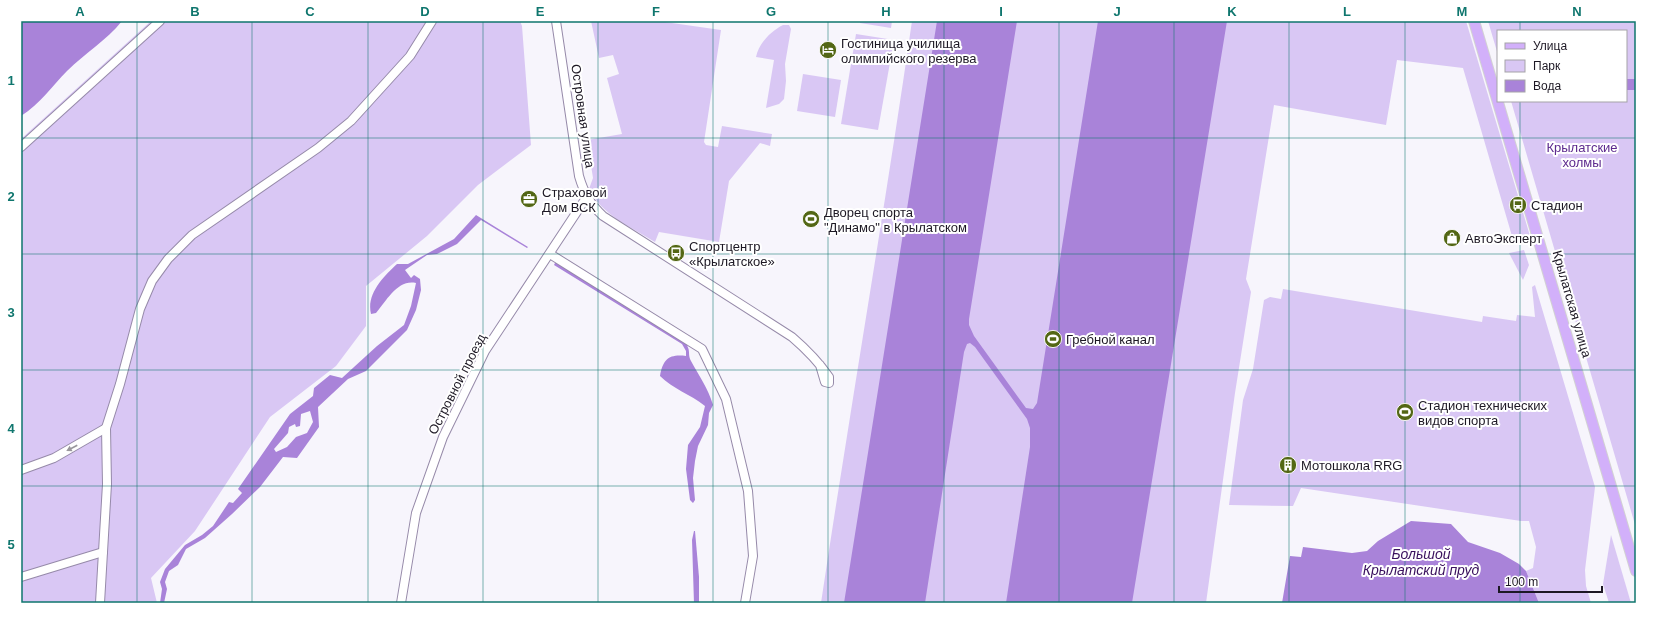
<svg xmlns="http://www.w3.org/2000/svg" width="1657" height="624" font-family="Helvetica,sans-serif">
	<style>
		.green { fill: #d9c7f4 }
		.water { fill: #a983d9; fill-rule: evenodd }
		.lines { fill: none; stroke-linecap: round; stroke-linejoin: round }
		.minor-casing { stroke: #968aa9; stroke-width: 10 }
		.major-casing { stroke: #d2d1d3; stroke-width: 12 }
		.minor { stroke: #fff; stroke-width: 8 }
		.major { stroke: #d2b0fa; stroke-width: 10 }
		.oneway { fill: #99979c }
		.grid { fill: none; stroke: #0f766e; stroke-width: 1; stroke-opacity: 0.55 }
		.labels { text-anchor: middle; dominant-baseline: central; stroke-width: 4; stroke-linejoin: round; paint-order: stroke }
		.poi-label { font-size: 13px; fill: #1d1824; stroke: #fff; text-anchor: start }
		.street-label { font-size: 13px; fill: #1d1824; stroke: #fff }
		.park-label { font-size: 13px; fill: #5d2a8e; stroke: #fff }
		.water-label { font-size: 14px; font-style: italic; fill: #39105d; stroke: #fff }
		.neatline { fill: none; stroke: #0f766e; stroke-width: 1.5 }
		.grid-label { font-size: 13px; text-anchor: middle; font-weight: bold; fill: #0f766e }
	</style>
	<rect width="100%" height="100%" fill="#f7f5fc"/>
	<g class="green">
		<polygon points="151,21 520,21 522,26 531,145 478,185 427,236 366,286 366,326 336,366 270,417 195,531 151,578 157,603 21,603 21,139"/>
		<path d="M 591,21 L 658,21 L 721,30 L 704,142 L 706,145 L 718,147 L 722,126 L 772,134 L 770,146 L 760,143 L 729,181 L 719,242 L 659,232 L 655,242 C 631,227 602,215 589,189 L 593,178 L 587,140 L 622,134 L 607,78 L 619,74 L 613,55 L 599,58 Z"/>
		<polygon points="860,21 892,21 891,28 860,23"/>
		<path d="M 912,21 L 1466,21 L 1530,236 L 1529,239 L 1514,243 L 1463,68 L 1397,60 L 1386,125 L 1274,105 L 1246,279 L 1251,292 L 1235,393 L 1206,603 L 821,603 C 850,409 884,215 912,21 Z"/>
		<polygon points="1488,21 1636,21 1636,528 1511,101 1626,101 1626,31 1498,31 1498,55"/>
		<path d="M 783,25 L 789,25 L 791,29 L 785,64 L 786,81 L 784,99 L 779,104 L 766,108 L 774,60 L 756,57 C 759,43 771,31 783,25 Z"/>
		<polygon points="856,34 894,40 878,130 841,124"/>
		<polygon points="803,74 841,80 835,117 797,111"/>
		<polygon points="1524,250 1529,265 1523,280 1509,253"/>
		<polygon points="1535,285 1595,487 1585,570 1586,586 1591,603 1539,603 1526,571 1533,568 1536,547 1529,521 1521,521 1301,488 1293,506 1229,505 1243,400 1253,369 1264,300 1270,297 1281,299 1283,289 1482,322 1483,316 1516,321 1517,315 1535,317 1532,287"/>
		<polygon points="1611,535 1631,603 1609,603 1603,584"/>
	</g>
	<g class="water">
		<path d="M 21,21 L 122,21 C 106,41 85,53 67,71 C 52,86 40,104 21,116 Z"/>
		<polygon points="937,21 1017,21 969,319 969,325 974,336 1026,408 1033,409 1037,403 1098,21 1227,21 1132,603 1006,603 1030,447 1030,428 1027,419 975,347 970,343 967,344 964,352 925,603 844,603"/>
		<rect x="1626" y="79" width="10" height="11"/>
		<path d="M 476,215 L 528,247 L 527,248 L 481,220 L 457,244 L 437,254 L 427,255 L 405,270 L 411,278 L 414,275 L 420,279 L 421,290 L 416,310 L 407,330 L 366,371 L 348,379 L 318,407 L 319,427 L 297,458 L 283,457 L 260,487 L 232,514 L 205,538 L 186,549 L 178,565 L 169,571 L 165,582 L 167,589 L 164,603 L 160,603 L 162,589 L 160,582 L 165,569 L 185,545 L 202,535 L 213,526 L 229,502 L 233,503 L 242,493 L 238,489 L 290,414 L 313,396 L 314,388 L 330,375 L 342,378 L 377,346 L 404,325 L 411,306 L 416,283 C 398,279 387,300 376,313 L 371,314 C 366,294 384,276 397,264 L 408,264 L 454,239 ZM 310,411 L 313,422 L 307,433 L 296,437 L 287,447 L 276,452 L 274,449 L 288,433 L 289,427 L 295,424 L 296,427 L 300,426 L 301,414 Z"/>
		<path d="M 556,261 L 684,341 C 692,351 687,353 691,361 C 699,376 708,388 713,405 L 709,413 L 708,425 L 698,446 L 695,461 L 693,478 L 695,500 L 693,503 L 690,500 L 686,469 L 688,445 L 700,427 L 705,406 C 690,394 673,389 660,376 C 663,359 669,354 686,356 L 686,351 L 682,344 L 554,265 Z"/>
		<polygon points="1411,521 1451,524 1468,542 1500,553 1519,564 1526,571 1539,603 1282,603 1290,556 1301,557 1303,547 1352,553 1367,551 1378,541"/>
		<polygon points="695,531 699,577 699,603 694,603 692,540 694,531"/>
	</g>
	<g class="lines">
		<defs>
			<g id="minor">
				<path d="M 556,21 L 579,176 C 584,193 590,204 603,216 L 792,337 C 806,349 818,361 829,377 L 829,383 L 825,382 L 820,365"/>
				<polyline points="21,147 160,21"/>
				<polyline points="550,254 702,349 726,399 748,491 753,556 745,603"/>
				<polyline points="21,470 54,458 106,428"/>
				<polyline points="21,577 103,552"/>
				<polyline points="100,603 107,484 106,428 120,384 140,309 152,281 168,259 192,235 318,148 351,121 410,56 432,21"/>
				<polyline points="401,603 416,513 443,437 485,351 586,198"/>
			</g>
			<polyline id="major" points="1474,21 1636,571"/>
		</defs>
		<use href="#minor" class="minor-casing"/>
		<use href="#major" class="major-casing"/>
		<use href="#minor" class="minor"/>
		<use href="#major" class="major"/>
	</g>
	<defs><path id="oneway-solid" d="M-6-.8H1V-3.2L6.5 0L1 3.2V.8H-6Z"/></defs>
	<use class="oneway" href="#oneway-solid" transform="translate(72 448) rotate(152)"/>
	<path class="grid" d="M 137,21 L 137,603M 252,21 L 252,603M 368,21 L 368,603M 483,21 L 483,603M 598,21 L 598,603M 713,21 L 713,603M 828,21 L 828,603M 944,21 L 944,603M 1059,21 L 1059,603M 1174,21 L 1174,603M 1289,21 L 1289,603M 1405,21 L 1405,603M 1520,21 L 1520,31M 1520,101 L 1520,603M 21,138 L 1636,138M 21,254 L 1636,254M 21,370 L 1636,370M 21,486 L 1636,486"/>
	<defs>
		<symbol id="hotel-disc" viewBox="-11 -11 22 22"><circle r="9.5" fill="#536715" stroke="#fff"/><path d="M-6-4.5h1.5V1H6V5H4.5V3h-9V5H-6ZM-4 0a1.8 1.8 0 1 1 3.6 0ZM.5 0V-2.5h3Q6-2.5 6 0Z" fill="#fff"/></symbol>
		<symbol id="office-disc" viewBox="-11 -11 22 22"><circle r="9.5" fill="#536715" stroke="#fff"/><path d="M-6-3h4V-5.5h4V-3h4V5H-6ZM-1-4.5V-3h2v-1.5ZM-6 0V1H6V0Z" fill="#fff"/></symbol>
		<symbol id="bus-disc" viewBox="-11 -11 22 22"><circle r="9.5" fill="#536715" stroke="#fff"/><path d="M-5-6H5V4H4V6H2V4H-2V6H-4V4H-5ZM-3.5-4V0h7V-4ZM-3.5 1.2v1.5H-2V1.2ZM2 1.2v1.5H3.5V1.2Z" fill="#fff"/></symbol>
		<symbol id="stadium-disc" viewBox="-11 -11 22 22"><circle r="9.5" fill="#536715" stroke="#fff"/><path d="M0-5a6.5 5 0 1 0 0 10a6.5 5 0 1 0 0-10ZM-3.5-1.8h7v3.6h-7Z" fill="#fff"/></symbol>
		<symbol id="shop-disc" viewBox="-11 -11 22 22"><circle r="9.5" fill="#536715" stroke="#fff"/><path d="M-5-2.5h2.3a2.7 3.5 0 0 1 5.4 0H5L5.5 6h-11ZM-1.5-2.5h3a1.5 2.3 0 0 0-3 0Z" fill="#fff"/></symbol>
		<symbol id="building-disc" viewBox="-11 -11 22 22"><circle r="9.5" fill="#536715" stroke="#fff"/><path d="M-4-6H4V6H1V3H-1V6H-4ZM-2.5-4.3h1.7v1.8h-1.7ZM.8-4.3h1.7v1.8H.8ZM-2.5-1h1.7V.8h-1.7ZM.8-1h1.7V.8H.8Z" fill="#fff"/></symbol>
	</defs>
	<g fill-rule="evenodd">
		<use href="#hotel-disc" x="818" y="40" width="20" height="20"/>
		<use href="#office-disc" x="519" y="189" width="20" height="20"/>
		<use href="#bus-disc" x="1508" y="195" width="20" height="20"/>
		<use href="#stadium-disc" x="801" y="209" width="20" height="20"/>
		<use href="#shop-disc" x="1442" y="228" width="20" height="20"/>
		<use href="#bus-disc" x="666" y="243" width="20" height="20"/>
		<use href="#stadium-disc" x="1043" y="329" width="20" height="20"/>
		<use href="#stadium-disc" x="1395" y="402" width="20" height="20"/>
		<use href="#building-disc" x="1278" y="455" width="20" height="20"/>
	</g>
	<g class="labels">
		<g class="poi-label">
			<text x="841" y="43">Гостиница училища<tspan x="841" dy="15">олимпийского резерва</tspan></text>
			<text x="542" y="192">Страховой<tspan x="542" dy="15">Дом ВСК</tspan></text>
			<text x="1531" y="205">Стадион</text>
			<text x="824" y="212">Дворец спорта<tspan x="824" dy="15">"Динамо" в Крылатском</tspan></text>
			<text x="1465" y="238">АвтоЭксперт</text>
			<text x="689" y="246">Спортцентр<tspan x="689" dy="15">«Крылатское»</tspan></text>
			<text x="1066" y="339">Гребной канал</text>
			<text x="1418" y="405">Стадион технических<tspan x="1418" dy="15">видов спорта</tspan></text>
			<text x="1301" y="465">Мотошкола RRG</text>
		</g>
		<g class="street-label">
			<text transform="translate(583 116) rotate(82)">Островная улица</text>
			<text transform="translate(1572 304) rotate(74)">Крылатская улица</text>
			<text transform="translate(457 384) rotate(-63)">Островной проезд</text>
		</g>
		<g class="park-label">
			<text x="1582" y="147">Крылатские<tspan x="1582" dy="15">холмы</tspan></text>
		</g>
		<g class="water-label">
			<text x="1421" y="554">Большой<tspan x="1421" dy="16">Крылатский пруд</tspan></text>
		</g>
	</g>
	<rect width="1657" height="624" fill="none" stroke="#ffffff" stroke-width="44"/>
	<rect x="1497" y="30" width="130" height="72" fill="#ffffff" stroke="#a5a3a7"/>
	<rect x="1505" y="43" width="20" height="6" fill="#d2b0fa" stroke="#a5a3a7"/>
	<text x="1533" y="50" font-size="12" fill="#1d1824">Улица</text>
	<rect x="1505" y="60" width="20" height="12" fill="#d9c7f4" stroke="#a5a3a7"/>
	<text x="1533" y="70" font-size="12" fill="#1d1824">Парк</text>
	<rect x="1505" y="80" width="20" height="12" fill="#a983d9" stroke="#a5a3a7"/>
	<text x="1533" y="90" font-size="12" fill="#1d1824">Вода</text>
	<path d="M1499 586v6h103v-6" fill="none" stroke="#1d1824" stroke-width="2"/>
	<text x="1505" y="586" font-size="12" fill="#1d1824" stroke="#ffffff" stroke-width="3" paint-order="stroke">100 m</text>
	<rect x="22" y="22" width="1613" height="580" class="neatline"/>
	<g class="grid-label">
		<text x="80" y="16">A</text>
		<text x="195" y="16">B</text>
		<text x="310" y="16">C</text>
		<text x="425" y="16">D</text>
		<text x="540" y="16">E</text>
		<text x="656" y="16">F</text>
		<text x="771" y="16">G</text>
		<text x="886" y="16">H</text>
		<text x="1001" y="16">I</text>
		<text x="1117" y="16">J</text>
		<text x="1232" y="16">K</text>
		<text x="1347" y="16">L</text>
		<text x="1462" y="16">M</text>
		<text x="1577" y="16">N</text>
		<text x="11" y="85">1</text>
		<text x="11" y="201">2</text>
		<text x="11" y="317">3</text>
		<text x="11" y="433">4</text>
		<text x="11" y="549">5</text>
	</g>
</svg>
